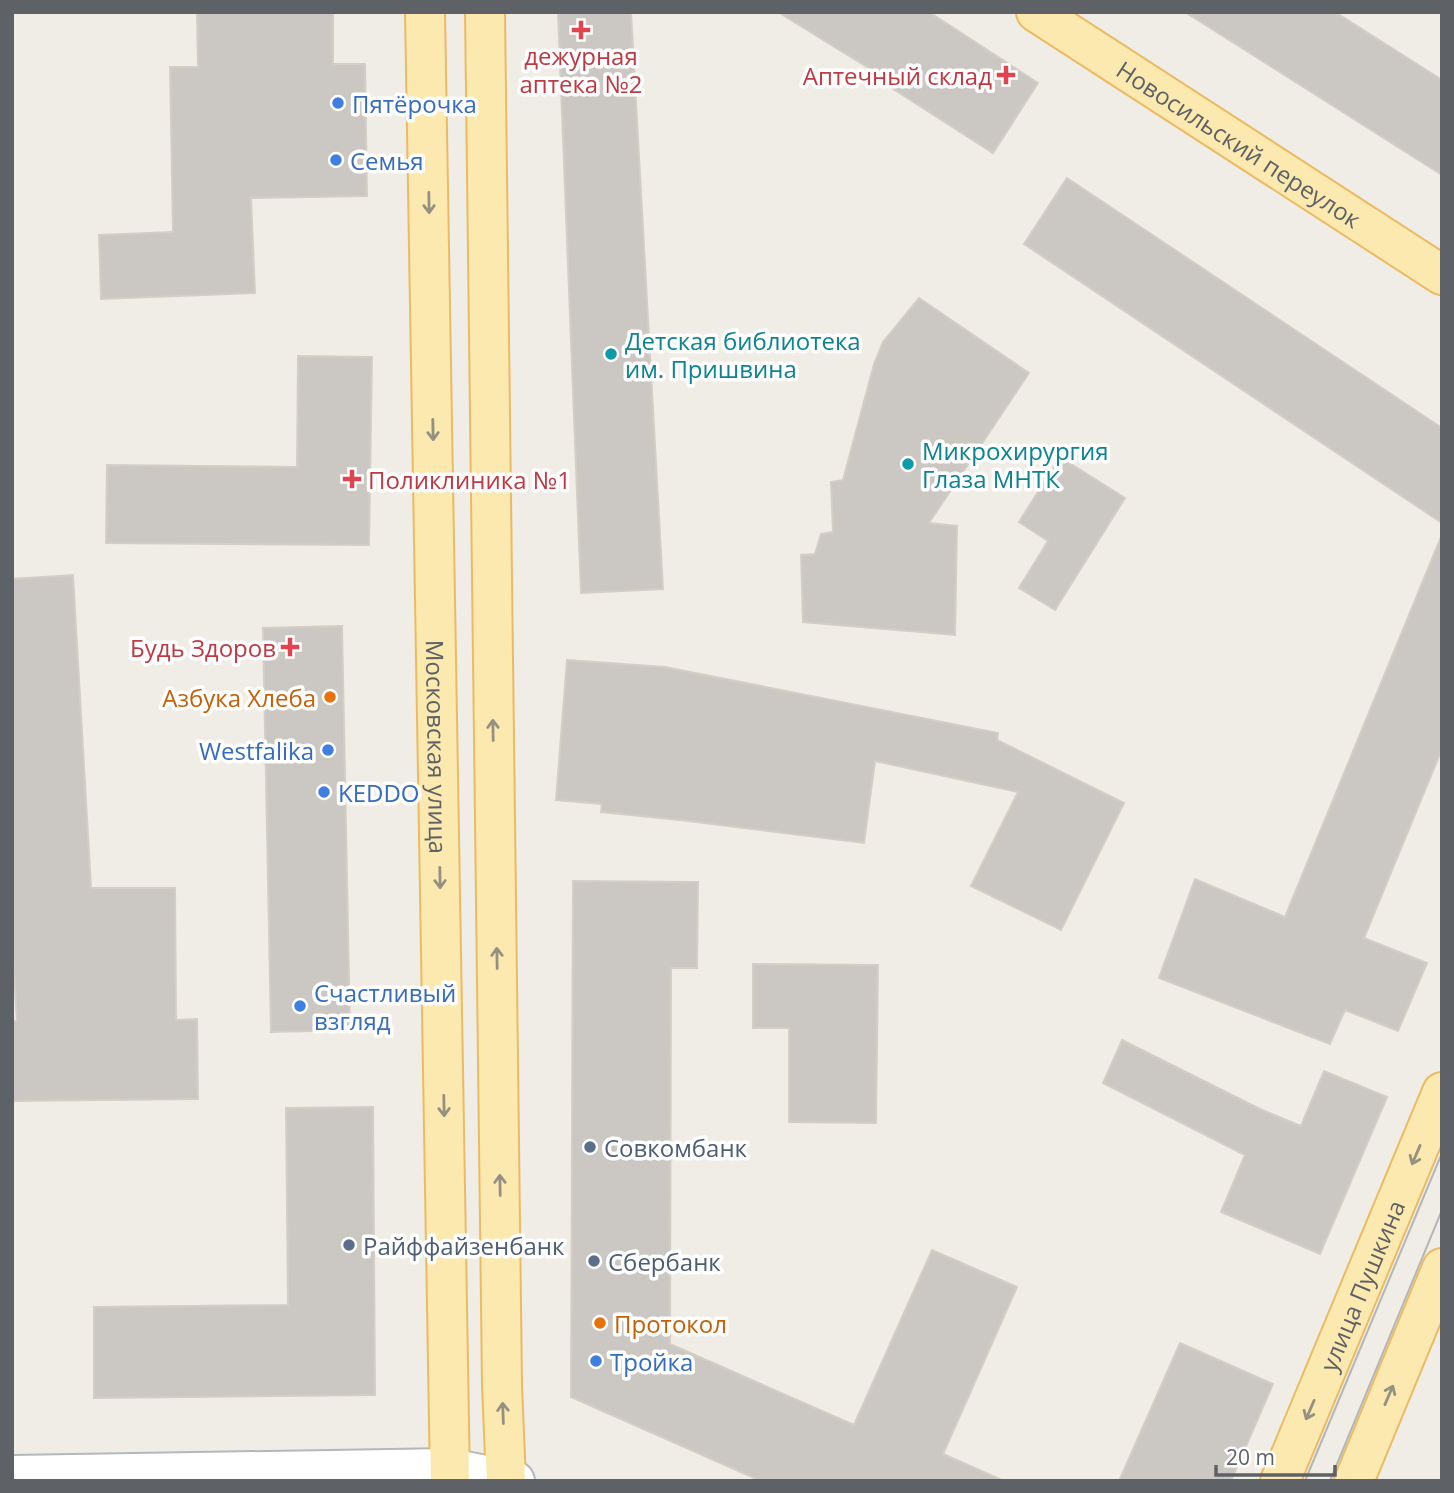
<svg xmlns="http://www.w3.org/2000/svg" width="1454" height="1493" font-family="'Open Sans',sans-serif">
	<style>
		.building { fill: #cbc8c4; stroke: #d4cec5; stroke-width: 2 }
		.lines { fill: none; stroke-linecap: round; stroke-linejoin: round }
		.minor-casing { stroke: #b4b7bb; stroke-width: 42 }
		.major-casing { stroke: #ebbb64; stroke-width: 42 }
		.minor { stroke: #fff; stroke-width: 38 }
		.major { stroke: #fbe9b0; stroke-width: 38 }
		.tram { stroke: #b5b6b6; stroke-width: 2 }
		.oneway { stroke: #959180 }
		.health-dot { fill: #e0444e; stroke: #fff; stroke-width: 2.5 }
		.shop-dot { fill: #3f7fe0; stroke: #fff; stroke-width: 2.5 }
		.culture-dot { fill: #0f9aa8; stroke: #fff; stroke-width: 2.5 }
		.food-dot { fill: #e8710a; stroke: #fff; stroke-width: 2.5 }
		.service-dot { fill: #5c6f8a; stroke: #fff; stroke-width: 2.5 }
		.labels { text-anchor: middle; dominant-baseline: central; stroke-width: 7; stroke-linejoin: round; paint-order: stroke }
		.health-label { font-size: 24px; fill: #be3a42; stroke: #fff; text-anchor: end }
		.shop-label { font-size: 24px; fill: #366cbe; stroke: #fff; text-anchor: start }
		.street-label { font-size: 24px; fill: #5e6266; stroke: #fff }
		.culture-label { font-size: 24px; fill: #0d838f; stroke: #fff; text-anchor: start }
		.food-label { font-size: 24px; fill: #c56008; stroke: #fff; text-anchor: end }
		.service-label { font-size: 24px; fill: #4e5e75; stroke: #fff; text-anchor: start }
	</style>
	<rect width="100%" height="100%" fill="#f0ede7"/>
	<g class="building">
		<polygon points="197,12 333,12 333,64 365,64 367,196 251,198 255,293 101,299 99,235 173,232 170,67 198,67"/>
		<polygon points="558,12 631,12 663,589 581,593"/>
		<polygon points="778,12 929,12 1038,83 993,153 873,76 875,72"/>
		<polygon points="1185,12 1335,12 1442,80 1442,175"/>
		<polygon points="1067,178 1442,428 1442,523 1024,244"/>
		<polygon points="919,298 1029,373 929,523 957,526 955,635 803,622 801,555 815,554 821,534 833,532 831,482 843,480 874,364 883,342"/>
		<polygon points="298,356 372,357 369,545 106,543 107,465 297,467"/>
		<polygon points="1060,457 1125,498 1055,610 1019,588 1048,541 1019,522"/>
		<polygon points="1441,537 1442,749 1364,938 1427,963 1398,1031 1345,1010 1330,1044 1159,978 1195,879 1285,917"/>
		<polygon points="73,575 91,888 175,888 176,1020 197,1019 198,1099 12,1101 12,1021 17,1021 12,939 12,579"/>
		<polygon points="342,626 350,1030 271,1032 263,628"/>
		<polygon points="567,660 665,667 998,733 997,740 1124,803 1061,930 971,886 1018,792 875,761 864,843 680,820 601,812 602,804 556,800"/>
		<polygon points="573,881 698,882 697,968 671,968 670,1344 854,1425 932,1250 1017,1287 943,1454 1004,1481 761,1481 571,1397"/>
		<polygon points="753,964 878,965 876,1123 789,1122 789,1028 753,1028"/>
		<polygon points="1122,1040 1260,1109 1301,1126 1324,1071 1387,1097 1320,1254 1221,1212 1245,1155 1103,1083"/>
		<polygon points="373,1107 375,1395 94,1398 94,1307 288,1305 286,1108"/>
		<polygon points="1180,1343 1273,1384 1231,1481 1119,1481"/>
	</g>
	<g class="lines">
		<defs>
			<polyline id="minor" points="12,1475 450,1468 515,1481"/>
			<g id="major">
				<path id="s1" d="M 425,12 L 450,1481"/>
				<polyline points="485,12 502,1385 506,1481"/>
				<path id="s2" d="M 1036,12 L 1442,275"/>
				<path id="s3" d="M 1280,1481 L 1442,1092"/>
				<polyline points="1354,1481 1442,1268"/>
			</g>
		</defs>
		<use href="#minor" class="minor-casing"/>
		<use href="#major" class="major-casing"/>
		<use href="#minor" class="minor"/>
		<use href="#major" class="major"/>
		<g class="tram">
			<polyline points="1305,1481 1442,1153"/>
			<polyline points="1330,1481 1442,1210"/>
		</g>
	</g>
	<defs><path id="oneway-shaft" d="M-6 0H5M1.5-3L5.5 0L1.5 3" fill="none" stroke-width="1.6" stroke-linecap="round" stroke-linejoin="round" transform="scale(1.75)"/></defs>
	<g class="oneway">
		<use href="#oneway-shaft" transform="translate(429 203) rotate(89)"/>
		<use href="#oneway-shaft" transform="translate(433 430) rotate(89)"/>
		<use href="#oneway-shaft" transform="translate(493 730) rotate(-91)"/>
		<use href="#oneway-shaft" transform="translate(440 878) rotate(89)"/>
		<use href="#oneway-shaft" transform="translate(497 958) rotate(-91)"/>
		<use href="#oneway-shaft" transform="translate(444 1106) rotate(89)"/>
		<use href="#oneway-shaft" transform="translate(1416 1155) rotate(113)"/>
		<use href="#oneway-shaft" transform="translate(500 1185) rotate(-91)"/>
		<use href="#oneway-shaft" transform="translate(1389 1395) rotate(-67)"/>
		<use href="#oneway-shaft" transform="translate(1310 1410) rotate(113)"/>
		<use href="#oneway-shaft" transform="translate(503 1413) rotate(-92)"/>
	</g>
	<g class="health-dot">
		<path d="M577.5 19.5h7v7h7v7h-7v7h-7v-7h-7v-7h7z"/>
		<path d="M1002.5 64.5h7v7h7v7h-7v7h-7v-7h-7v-7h7z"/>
		<path d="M348.5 468.5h7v7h7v7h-7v7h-7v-7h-7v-7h7z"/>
		<path d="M286.5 636.5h7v7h7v7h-7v7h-7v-7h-7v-7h7z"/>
	</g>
	<g class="shop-dot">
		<circle cx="338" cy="103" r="7"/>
		<circle cx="336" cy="160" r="7"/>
		<circle cx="328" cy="750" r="7"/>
		<circle cx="324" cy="792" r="7"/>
		<circle cx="300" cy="1006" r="7"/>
		<circle cx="596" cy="1361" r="7"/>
	</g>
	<g class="culture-dot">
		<circle cx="611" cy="354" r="7"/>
		<circle cx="908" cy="464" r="7"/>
	</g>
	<g class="food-dot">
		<circle cx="330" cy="697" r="7"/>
		<circle cx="600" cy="1323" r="7"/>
	</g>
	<g class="service-dot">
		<circle cx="590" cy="1147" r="7"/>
		<circle cx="349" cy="1245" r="7"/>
		<circle cx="594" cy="1261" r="7"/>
	</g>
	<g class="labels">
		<g class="health-label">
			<text x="581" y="55" text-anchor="middle">дежурная<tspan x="581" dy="28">аптека №2</tspan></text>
			<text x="992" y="75">Аптечный склад</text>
			<text x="368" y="479" text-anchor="start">Поликлиника №1</text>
			<text x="276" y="647">Будь Здоров</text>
		</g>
		<g class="shop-label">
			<text x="352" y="103">Пятёрочка</text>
			<text x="350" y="160">Семья</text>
			<text x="314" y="750" text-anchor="end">Westfalika</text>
			<text x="338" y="792">KEDDO</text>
			<text x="314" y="992">Счастливый<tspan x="314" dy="28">взгляд</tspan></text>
			<text x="610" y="1361">Тройка</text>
		</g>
		<g class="street-label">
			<text stroke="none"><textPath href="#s2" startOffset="242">Новосильский переулок</textPath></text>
			<text stroke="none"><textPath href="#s1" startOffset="735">Московская улица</textPath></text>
			<text stroke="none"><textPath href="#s3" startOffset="212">улица Пушкина</textPath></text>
		</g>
		<g class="culture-label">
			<text x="625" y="340">Детская библиотека<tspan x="625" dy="28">им. Пришвина</tspan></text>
			<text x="922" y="450">Микрохирургия<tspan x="922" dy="28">Глаза МНТК</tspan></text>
		</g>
		<g class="food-label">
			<text x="316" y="697">Азбука Хлеба</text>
			<text x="614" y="1323" text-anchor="start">Протокол</text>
		</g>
		<g class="service-label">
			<text x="604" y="1147">Совкомбанк</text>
			<text x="363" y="1245">Райффайзенбанк</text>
			<text x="608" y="1261">Сбербанк</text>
		</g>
	</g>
	<rect width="1454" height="1493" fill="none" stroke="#5e6266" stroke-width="28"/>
	<path d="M1216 1465v10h119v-10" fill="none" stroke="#5e6266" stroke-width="3.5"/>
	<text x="1226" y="1465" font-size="21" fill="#5e6266" stroke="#ffffff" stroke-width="5" paint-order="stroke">20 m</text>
</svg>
